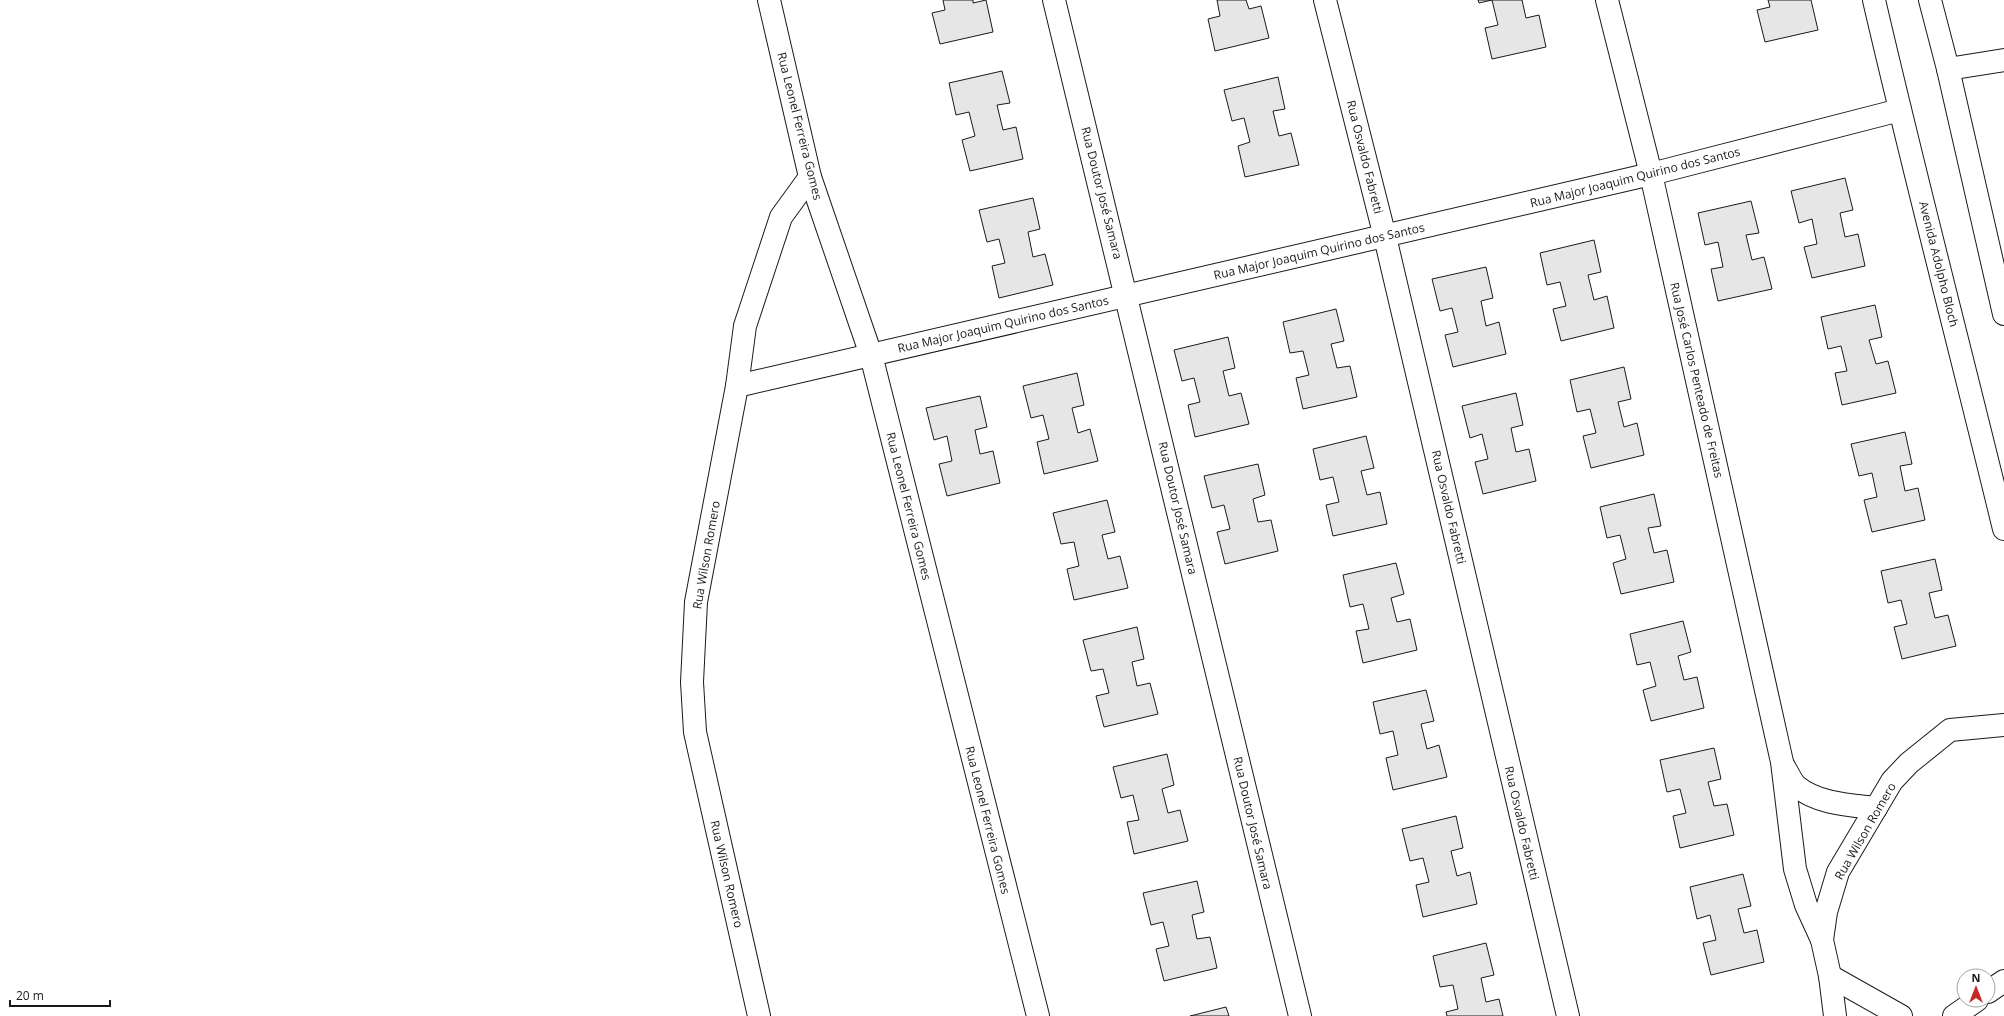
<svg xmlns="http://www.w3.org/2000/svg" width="2004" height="1016" font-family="'Open Sans',sans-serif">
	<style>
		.building { fill: #e6e6e6; stroke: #1a1a1a }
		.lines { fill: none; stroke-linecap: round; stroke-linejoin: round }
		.minor-casing { stroke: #1a1a1a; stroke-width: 24 }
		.minor { stroke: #fff; stroke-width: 22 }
		.labels { text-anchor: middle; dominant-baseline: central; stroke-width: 3; stroke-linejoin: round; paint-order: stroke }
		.street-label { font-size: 12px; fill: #1a1a1a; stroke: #fff }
	</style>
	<rect width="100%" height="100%" fill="#fff"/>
	<g class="building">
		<polygon points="943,0 973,0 973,3 986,0 993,32 940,44 932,13 945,10"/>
		<polygon points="1217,0 1246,0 1249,9 1261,6 1269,38 1215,51 1208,19 1220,16"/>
		<polygon points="1478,0 1522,0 1526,18 1539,15 1546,47 1492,59 1485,28 1498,25 1492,0 1479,3"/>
		<polygon points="1768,0 1811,0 1818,30 1765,42 1757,10 1770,7"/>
		<polygon points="1002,71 1010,103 997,105 1003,130 1016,127 1023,159 970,171 962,140 975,136 969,112 956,115 949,83"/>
		<polygon points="1278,77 1285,109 1273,111 1279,136 1291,133 1299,165 1245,177 1238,146 1250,142 1244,118 1232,121 1224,90"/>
		<polygon points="1845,178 1853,210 1840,213 1845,237 1858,234 1865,266 1812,278 1804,247 1817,244 1812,219 1799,223 1791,191"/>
		<polygon points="1033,198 1040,229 1028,232 1033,257 1045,254 1053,285 999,298 992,266 1005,263 999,239 987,242 979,210"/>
		<polygon points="1751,201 1759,233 1746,235 1752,260 1764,257 1772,289 1718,301 1711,269 1723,267 1718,242 1705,245 1698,213"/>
		<polygon points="1594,240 1601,272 1588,275 1594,300 1607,296 1614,328 1561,341 1553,309 1566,306 1560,282 1547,285 1540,253"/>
		<polygon points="1486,267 1493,298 1481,301 1486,326 1499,322 1506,354 1453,367 1445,335 1458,332 1452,308 1440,311 1432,279"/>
		<polygon points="1875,305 1882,337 1869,340 1876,364 1888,361 1896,393 1842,405 1835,373 1847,371 1841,346 1828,349 1821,317"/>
		<polygon points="1336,309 1344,341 1331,344 1337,368 1350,366 1357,397 1303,409 1296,378 1309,375 1303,351 1290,353 1283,322"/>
		<polygon points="1228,337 1235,368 1223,371 1229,396 1241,393 1249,424 1195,437 1188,405 1200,402 1194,378 1182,381 1174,350"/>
		<polygon points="1624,367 1631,399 1618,402 1624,427 1637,423 1644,455 1591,468 1583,436 1596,433 1590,409 1577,412 1570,380"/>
		<polygon points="1077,373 1084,405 1072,408 1078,433 1090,429 1098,461 1044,474 1037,442 1049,439 1043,415 1031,418 1023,386"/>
		<polygon points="1516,393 1523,425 1511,428 1516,452 1529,449 1536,481 1483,494 1475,462 1488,459 1482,434 1470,438 1462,406"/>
		<polygon points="980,396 987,427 975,430 980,454 993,451 1000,483 947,496 939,464 952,461 947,436 934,440 926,408"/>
		<polygon points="1905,432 1912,464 1900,466 1905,491 1918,488 1925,520 1872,532 1864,500 1877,497 1872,473 1859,476 1851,444"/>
		<polygon points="1366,436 1374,468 1361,471 1367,495 1380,492 1387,524 1333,536 1326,505 1339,502 1333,477 1320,480 1313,449"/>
		<polygon points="1258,464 1265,495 1253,499 1258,522 1271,520 1278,551 1225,564 1217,532 1230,529 1224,505 1212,508 1204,476"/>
		<polygon points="1654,494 1661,526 1648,528 1654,553 1667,550 1674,582 1621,594 1613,563 1626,559 1620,535 1607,538 1600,507"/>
		<polygon points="1107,500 1115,532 1102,535 1108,559 1120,556 1128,588 1074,600 1067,569 1079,566 1074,542 1061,544 1053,513"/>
		<polygon points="1935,559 1942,590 1929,593 1935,618 1948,615 1956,646 1902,659 1894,627 1907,624 1901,600 1888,603 1881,571"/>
		<polygon points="1396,563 1404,594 1391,598 1397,622 1410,619 1417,650 1363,663 1356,631 1369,629 1363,604 1350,607 1343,575"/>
		<polygon points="1683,621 1691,652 1678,656 1684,680 1697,677 1704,708 1651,721 1643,690 1656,686 1650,662 1637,665 1630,634"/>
		<polygon points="1137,627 1144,659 1132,662 1137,686 1150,683 1158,714 1104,727 1096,696 1109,693 1103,669 1091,671 1083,640"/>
		<polygon points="1426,690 1434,721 1421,724 1427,749 1439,745 1447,777 1393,790 1386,758 1398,755 1393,731 1380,734 1373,702"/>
		<polygon points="1714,748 1721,779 1708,782 1714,806 1727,804 1734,835 1680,848 1673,816 1686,813 1680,789 1667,792 1660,760"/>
		<polygon points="1167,754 1174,785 1162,789 1168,813 1180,810 1188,841 1134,854 1127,822 1139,820 1133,795 1121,798 1113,767"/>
		<polygon points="1456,816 1463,848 1451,851 1457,876 1470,872 1477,904 1423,917 1416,885 1429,882 1423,858 1410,861 1402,829"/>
		<polygon points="1743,874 1751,906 1738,909 1744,933 1757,930 1764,962 1711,975 1703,943 1716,940 1710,915 1697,919 1690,887"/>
		<polygon points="1197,881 1204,912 1192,915 1197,939 1210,937 1217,968 1164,981 1156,949 1169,946 1163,922 1151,925 1143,893"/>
		<polygon points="1486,943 1494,975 1481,978 1486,1002 1499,999 1503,1016 1447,1016 1446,1012 1458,1009 1453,985 1440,987 1433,956"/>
		<polygon points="1226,1007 1229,1016 1190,1016"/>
	</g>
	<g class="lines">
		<defs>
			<g id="minor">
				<polyline points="769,0 810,177 871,355 1038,1016"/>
				<polyline points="1054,0 1300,1016"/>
				<polyline points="1325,0 1385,237 1568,1016"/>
				<polyline points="1607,0 1651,174 1782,762 1795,869 1806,905 1822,940"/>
				<path d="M 1874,0 C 1915,177 1961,352 2004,529"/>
				<polyline points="1930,0 1948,69 2004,314"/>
				<polyline points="1948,69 2004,60"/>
				<polyline points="737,386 1651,174 1900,110"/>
				<path d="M 1783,765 C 1787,771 1791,781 1796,786 C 1818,804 1849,805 1876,808"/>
				<polyline points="1830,976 1901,1016"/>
				<polyline points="1988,992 2004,981"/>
				<polyline points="759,1016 695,732 692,682 696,602 737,386 745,326 781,217 810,177"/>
				<polyline points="1835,1016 1830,976 1822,940 1826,912 1838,872 1892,781 1909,763 1950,730 2004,725"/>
				<polyline points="1954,1016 1977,1000"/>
			</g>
		</defs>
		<use href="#minor" class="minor-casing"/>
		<use href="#minor" class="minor"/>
	</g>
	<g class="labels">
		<g class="street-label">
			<text transform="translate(800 126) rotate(76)">Rua Leonel Ferreira Gomes</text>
			<text transform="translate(1365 157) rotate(76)">Rua Osvaldo Fabretti</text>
			<text transform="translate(1635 177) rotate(-14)">Rua Major Joaquim Quirino dos Santos</text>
			<text transform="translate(1102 193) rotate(76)">Rua Doutor José Samara</text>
			<text transform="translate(1319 251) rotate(-13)">Rua Major Joaquim Quirino dos Santos</text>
			<text transform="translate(1939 264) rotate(76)">Avenida Adolpho Bloch</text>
			<text transform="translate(1003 324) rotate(-13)">Rua Major Joaquim Quirino dos Santos</text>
			<text transform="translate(1697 380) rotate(77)">Rua José Carlos Penteado de Freitas</text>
			<text transform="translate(909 506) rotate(76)">Rua Leonel Ferreira Gomes</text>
			<text transform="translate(1449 507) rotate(77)">Rua Osvaldo Fabretti</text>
			<text transform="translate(1178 508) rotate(77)">Rua Doutor José Samara</text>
			<text transform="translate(706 555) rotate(-80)">Rua Wilson Romero</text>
			<text transform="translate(988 820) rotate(76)">Rua Leonel Ferreira Gomes</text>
			<text transform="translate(1253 823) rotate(77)">Rua Doutor José Samara</text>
			<text transform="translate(1522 823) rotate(77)">Rua Osvaldo Fabretti</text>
			<text transform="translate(1865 831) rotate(-60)">Rua Wilson Romero</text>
			<text transform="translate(727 874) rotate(77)">Rua Wilson Romero</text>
		</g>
	</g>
	<g transform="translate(1976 988)"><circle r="19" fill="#ffffff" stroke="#a3a3a3"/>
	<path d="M0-3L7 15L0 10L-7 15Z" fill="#c62828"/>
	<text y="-6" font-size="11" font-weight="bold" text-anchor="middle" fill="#1a1a1a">N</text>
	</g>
	<path d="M10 1000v6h100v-6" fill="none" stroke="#1a1a1a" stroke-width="2"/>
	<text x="16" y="1000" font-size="12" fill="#1a1a1a" stroke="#ffffff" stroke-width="3" paint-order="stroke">20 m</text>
</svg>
